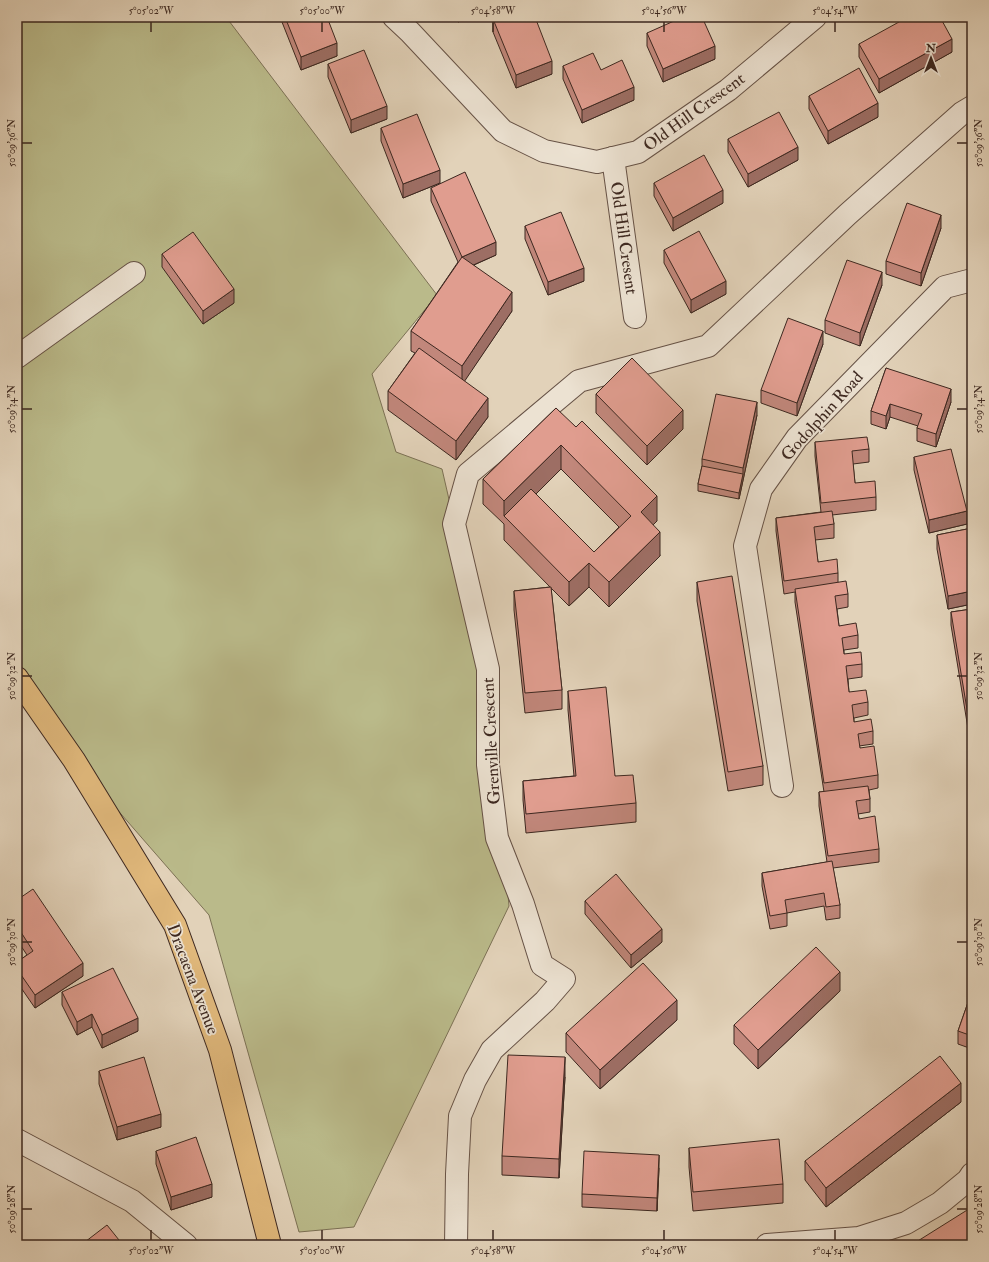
<svg xmlns="http://www.w3.org/2000/svg" width="989" height="1262" font-family="'IM FELL Double Pica',serif">
	<style>
		.green { fill: #baba8a; stroke: #7c7155 }
		.lines { fill: none; stroke-linecap: round; stroke-linejoin: round }
		.minor-casing { stroke: #665246; stroke-width: 24 }
		.major-casing { stroke: #3d2820; stroke-width: 24 }
		.minor { stroke: #ece2d2; stroke-width: 22 }
		.major { stroke: #e1b97c; stroke-width: 22 }
		.wall { fill: #c1877b; stroke: #3d2820; fill-rule: evenodd }
		.shaded-wall { fill: #9d6e64; stroke: #3d2820 }
		.building { fill: #e09d8f; stroke: #3d2820 }
		.ticks { fill: none; stroke: #3d2820; stroke-width: 1.5 }
		.labels { text-anchor: middle; dominant-baseline: central; stroke-width: 3.5; stroke-linejoin: round; paint-order: stroke }
		.street-label { font-size: 17px; fill: #3d2820; stroke: #ece2d2 }
		.neatline { fill: none; stroke: #3d2820; stroke-width: 1.5 }
		.ticks-label { font-size: 10px; text-anchor: middle; fill: #3d2820 }
	</style>
	<rect width="100%" height="100%" fill="#e2d2b9"/>
	<filter id="stains"><feTurbulence type="fractalNoise" baseFrequency=".005" numOctaves="4"/><feColorMatrix values="0 0 0 0 .2 0 0 0 0 .09 0 0 0 0 .02 0 0 0 .5 -.17"/></filter>
	<radialGradient id="worn" r=".72"><stop offset=".6" stop-color="#630" stop-opacity="0"/><stop offset="1" stop-color="#630" stop-opacity=".3"/></radialGradient>
	<polygon class="green" points="17,17 226,17 437,295 372,374 396,452 442,469 488,669 509,906 354,1227 299,1232 209,915 74,760 17,682"/>
	<g class="lines">
		<defs>
			<g id="minor">
				<polyline points="394,17 410,32 503,131 544,151 597,162 638,152 728,90 815,17"/>
				<polyline points="613,158 635,317"/>
				<polyline points="17,357 134,273"/>
				<polyline points="782,786 745,546 761,489 797,438 945,287 972,280"/>
				<polyline points="17,1140 132,1201 186,1245"/>
				<polyline points="456,1245 457,1174 460,1116 475,1080 492,1050 545,1001 564,979 542,965 523,904 497,838 488,765 488,669 454,524 468,474 579,381 708,346 848,214 962,113 972,107"/>
				<polyline points="767,1245 859,1238 906,1223 940,1203 968,1180 972,1174"/>
			</g>
			<polyline id="major" points="17,678 74,760 175,925 220,1050 270,1245"/>
		</defs>
		<use href="#minor" class="minor-casing"/>
		<use href="#major" class="major-casing"/>
		<use href="#minor" class="minor"/>
		<use href="#major" class="major"/>
	</g>
	<g class="wall">
		<polygon points="280,17 327,17 337,56 301,70"/>
		<polygon points="456,17 471,17 458,22"/>
		<polygon points="493,19 552,74 516,88 493,32"/>
		<polygon points="647,33 715,59 663,82 647,46"/>
		<polygon points="859,44 952,52 879,93 859,57"/>
		<polygon points="328,64 387,119 351,133 328,77"/>
		<polygon points="563,66 601,70 634,100 582,123 563,79"/>
		<polygon points="809,96 878,117 828,144 809,109"/>
		<polygon points="381,128 440,183 403,198 381,141"/>
		<polygon points="728,139 798,160 748,187 728,152"/>
		<polygon points="654,183 723,203 673,231 654,196"/>
		<polygon points="431,188 496,255 474,265 512,311 464,381 488,417 456,460 388,410 388,391 415,353 411,351 411,331 458,262 431,201"/>
		<polygon points="525,226 584,281 548,295 525,239"/>
		<polygon points="941,228 921,286 886,274 886,261"/>
		<polygon points="664,250 726,294 691,313 664,263"/>
		<polygon points="162,254 234,303 203,324 162,267"/>
		<polygon points="882,285 860,346 825,333 825,320"/>
		<polygon points="823,344 797,416 761,403 761,390"/>
		<polygon points="886,368 951,402 936,447 917,441 917,428 918,426 890,417 886,429 871,424 871,411"/>
		<polygon points="596,394 683,429 647,465 596,413"/>
		<path d="M 556,408 L 657,521 L 653,525 L 660,556 L 609,607 L 589,587 L 569,606 L 551,588 L 562,690 L 562,709 L 525,713 L 514,610 L 514,591 L 550,587 L 504,540 L 504,524 L 483,504 L 483,479 ZM 561,469 L 619,527 L 594,552 L 536,494 Z"/>
		<polygon points="757,415 739,499 698,491 698,484 702,466 702,459"/>
		<polygon points="815,442 869,449 869,462 853,464 855,483 876,497 876,510 832,515 834,524 834,538 815,540 818,562 838,573 838,582 848,594 848,607 837,609 839,626 858,635 858,648 844,650 844,654 862,664 862,677 848,679 849,692 868,702 868,715 854,718 854,722 873,731 873,744 859,746 860,748 878,775 878,788 869,790 870,799 870,812 858,814 859,819 879,849 879,862 833,868 840,905 840,918 826,920 824,906 787,913 787,926 770,929 762,886 762,873 827,862 819,806 819,792 824,792 795,602 795,592 784,594 776,531 776,518 821,512 815,456"/>
		<polygon points="914,457 967,524 929,533 914,470"/>
		<polygon points="972,528 972,604 948,609 937,549 937,535"/>
		<polygon points="697,582 763,766 763,785 728,791 697,601"/>
		<polygon points="972,609 972,753 951,625 951,612"/>
		<polygon points="568,691 615,776 636,803 636,822 526,833 523,800 523,781 574,776 568,710"/>
		<polygon points="17,900 83,976 35,1008 17,982 17,962 27,955 17,940"/>
		<polygon points="585,901 662,942 631,968 585,914"/>
		<polygon points="840,991 758,1069 734,1044 734,1025"/>
		<polygon points="972,991 972,1049 958,1044 958,1031"/>
		<polygon points="62,992 138,1031 102,1048 92,1027 77,1035 62,1005"/>
		<polygon points="677,1020 600,1089 566,1052 566,1033"/>
		<polygon points="99,1071 161,1127 117,1140 99,1084"/>
		<polygon points="565,1077 559,1178 502,1175 502,1156"/>
		<polygon points="961,1102 826,1207 805,1180 805,1161"/>
		<polygon points="689,1148 783,1184 783,1203 693,1211 689,1167"/>
		<polygon points="156,1151 212,1197 171,1210 156,1164"/>
		<polygon points="659,1168 657,1211 582,1207 582,1194"/>
	</g>
	<g class="shaded-wall">
		<polygon points="458,17 471,17 458,22"/>
		<polygon points="952,39 952,52 879,93 879,79"/>
		<polygon points="337,43 337,56 301,70 301,57"/>
		<polygon points="715,46 715,59 663,82 663,69"/>
		<polygon points="552,61 552,74 516,88 516,75"/>
		<polygon points="634,87 634,100 582,123 582,110"/>
		<polygon points="878,103 878,117 828,144 828,131"/>
		<polygon points="387,106 387,119 351,133 351,120"/>
		<polygon points="798,147 798,160 748,187 748,174"/>
		<polygon points="440,170 440,183 403,198 403,184"/>
		<polygon points="723,190 723,203 673,231 673,218"/>
		<polygon points="941,215 941,228 921,286 921,273"/>
		<polygon points="496,242 496,255 462,270 462,257"/>
		<polygon points="584,268 584,281 548,295 548,282"/>
		<polygon points="882,272 882,285 860,346 860,333"/>
		<polygon points="726,281 726,294 691,313 691,300"/>
		<polygon points="234,289 234,303 203,324 203,311"/>
		<polygon points="512,292 512,311 462,385 462,366"/>
		<polygon points="823,331 823,344 797,416 797,403"/>
		<polygon points="951,389 951,402 936,447 936,434"/>
		<polygon points="488,398 488,417 456,460 456,441"/>
		<polygon points="757,402 757,415 739,499 739,493 743,474 743,468"/>
		<polygon points="890,404 890,417 886,429 886,416"/>
		<polygon points="683,410 683,429 647,465 647,446"/>
		<polygon points="561,445 561,469 509,521 504,516 504,501"/>
		<polygon points="657,496 657,521 641,537 641,512"/>
		<polygon points="967,511 967,524 929,533 929,520"/>
		<polygon points="660,532 660,556 609,607 609,582"/>
		<polygon points="589,563 589,587 569,606 569,582"/>
		<polygon points="972,591 972,604 948,609 948,596"/>
		<polygon points="662,929 662,942 631,968 631,955"/>
		<polygon points="83,963 83,976 35,1008 35,995"/>
		<polygon points="840,972 840,991 758,1069 758,1050"/>
		<polygon points="677,1000 677,1020 600,1089 600,1070"/>
		<polygon points="92,1014 92,1027 77,1035 77,1022"/>
		<polygon points="138,1018 138,1031 102,1048 102,1035"/>
		<polygon points="565,1057 565,1077 559,1178 559,1159"/>
		<polygon points="961,1083 961,1102 826,1207 826,1188"/>
		<polygon points="161,1114 161,1127 117,1140 117,1127"/>
		<polygon points="659,1155 659,1168 657,1211 657,1198"/>
		<polygon points="212,1184 212,1197 171,1210 171,1197"/>
	</g>
	<g class="building">
		<polygon points="285,17 327,17 337,43 301,57"/>
		<polygon points="498,17 535,17 552,61 516,75 493,19"/>
		<polygon points="683,17 702,17 715,46 663,69 647,33"/>
		<polygon points="908,17 940,17 952,39 879,79 859,44"/>
		<polygon points="364,50 387,106 351,120 328,64"/>
		<polygon points="593,53 601,70 622,60 634,87 582,110 563,66"/>
		<polygon points="859,68 878,103 828,131 809,96"/>
		<polygon points="779,112 798,147 748,174 728,139"/>
		<polygon points="417,114 440,170 403,184 381,128"/>
		<polygon points="704,155 723,190 673,218 654,183"/>
		<polygon points="465,172 496,242 462,257 431,188"/>
		<polygon points="907,203 941,215 921,273 886,261"/>
		<polygon points="561,212 584,268 548,282 525,226"/>
		<polygon points="699,231 726,281 691,300 664,250"/>
		<polygon points="193,232 234,289 203,311 162,254"/>
		<polygon points="462,257 512,292 462,366 411,331"/>
		<polygon points="847,260 882,272 860,333 825,320"/>
		<polygon points="788,318 823,331 797,403 761,390"/>
		<polygon points="419,348 488,398 456,441 388,391"/>
		<polygon points="632,358 683,410 647,446 596,394"/>
		<polygon points="886,368 951,389 936,434 917,428 922,414 890,404 886,416 871,411"/>
		<polygon points="716,394 757,402 743,468 702,459"/>
		<polygon points="556,408 576,427 582,421 657,496 641,512 660,532 609,582 589,563 569,582 504,516 531,489 594,552 631,516 561,445 504,501 483,479"/>
		<polygon points="867,437 869,449 852,451 855,483 875,481 876,497 821,503 815,442"/>
		<polygon points="951,449 967,511 929,520 914,457"/>
		<polygon points="702,466 743,474 739,493 698,484"/>
		<polygon points="832,511 834,524 814,527 818,562 837,559 838,573 784,581 776,518"/>
		<polygon points="972,528 972,591 948,596 937,535"/>
		<polygon points="732,576 763,766 728,772 697,582"/>
		<polygon points="846,581 848,594 835,596 839,626 856,623 858,635 842,638 844,654 861,652 862,664 846,666 849,692 866,690 868,702 852,705 853,713 854,722 871,719 873,731 858,734 860,748 874,746 878,775 824,783 795,589"/>
		<polygon points="551,587 562,690 525,693 514,591"/>
		<polygon points="972,609 972,740 951,612"/>
		<polygon points="606,687 615,776 633,775 636,803 526,814 523,781 576,776 568,691"/>
		<polygon points="868,786 870,799 856,801 859,819 875,816 879,849 828,856 819,792"/>
		<polygon points="832,861 840,905 826,907 824,893 785,900 787,913 770,916 762,873"/>
		<polygon points="616,874 662,929 631,955 585,901"/>
		<polygon points="33,889 83,963 35,995 17,969 17,962 33,951 17,926 17,900"/>
		<polygon points="816,947 840,972 758,1050 734,1025"/>
		<polygon points="643,963 677,1000 600,1070 566,1033"/>
		<polygon points="113,968 138,1018 102,1035 92,1014 77,1022 62,992"/>
		<polygon points="972,991 972,1036 958,1031"/>
		<polygon points="508,1055 565,1057 559,1159 502,1156"/>
		<polygon points="940,1056 961,1083 826,1188 805,1161"/>
		<polygon points="144,1057 161,1114 117,1127 99,1071"/>
		<polygon points="196,1137 212,1184 171,1197 156,1151"/>
		<polygon points="779,1139 783,1184 693,1192 689,1148"/>
		<polygon points="584,1151 659,1155 657,1198 582,1194"/>
		<polygon points="972,1207 972,1245 913,1245 913,1244"/>
		<polygon points="107,1225 123,1245 81,1245"/>
	</g>
	<path class="ticks" d="M 151,22 L 151,32M 322,22 L 322,32M 493,22 L 493,32M 664,22 L 664,32M 835,22 L 835,32M 22,143 L 32,143M 957,143 L 967,143M 22,409 L 32,409M 957,409 L 967,409M 22,676 L 32,676M 957,676 L 967,676M 22,942 L 32,942M 957,942 L 967,942M 22,1209 L 32,1209M 957,1209 L 967,1209M 151,1230 L 151,1240M 322,1230 L 322,1240M 493,1230 L 493,1240M 664,1230 L 664,1240M 835,1230 L 835,1240"/>
	<g class="labels">
		<g class="street-label">
			<text transform="translate(694 112) rotate(-36)">Old Hill Crescent</text>
			<text transform="translate(624 238) rotate(82)">Old Hill Cresent</text>
			<text transform="translate(822 416) rotate(-48)">Godolphin Road</text>
			<text transform="translate(491 741) rotate(-93)">Grenville Crescent</text>
			<text transform="translate(193 979) rotate(69)">Dracaena Avenue</text>
		</g>
	</g>
	<rect width="989" height="1262" fill="none" stroke="#e2d2b9" stroke-width="44"/>
	<g transform="translate(931 58)" stroke="#ece2d2" stroke-width="3" paint-order="stroke">
	<path d="M0-3L7 15L0 10L-7 15Z" fill="#3d2820"/>
	<text y="-6" font-size="11" font-weight="bold" text-anchor="middle" fill="#3d2820">N</text>
	</g>
	<rect x="22" y="22" width="945" height="1218" class="neatline"/>
	<g class="ticks-label">
		<text x="151" y="14">5°05'02"W</text>
		<text x="322" y="14">5°05'00"W</text>
		<text x="493" y="14">5°04'58"W</text>
		<text x="664" y="14">5°04'56"W</text>
		<text x="835" y="14">5°04'54"W</text>
		<text transform="translate(11 143) rotate(-90)" y="4">50°09'36"N</text>
		<text transform="translate(978 143) rotate(-90)" y="4">50°09'36"N</text>
		<text transform="translate(11 409) rotate(-90)" y="4">50°09'34"N</text>
		<text transform="translate(978 409) rotate(-90)" y="4">50°09'34"N</text>
		<text transform="translate(11 676) rotate(-90)" y="4">50°09'32"N</text>
		<text transform="translate(978 676) rotate(-90)" y="4">50°09'32"N</text>
		<text transform="translate(11 942) rotate(-90)" y="4">50°09'30"N</text>
		<text transform="translate(978 942) rotate(-90)" y="4">50°09'30"N</text>
		<text transform="translate(11 1209) rotate(-90)" y="4">50°09'28"N</text>
		<text transform="translate(978 1209) rotate(-90)" y="4">50°09'28"N</text>
		<text x="151" y="1254">5°05'02"W</text>
		<text x="322" y="1254">5°05'00"W</text>
		<text x="493" y="1254">5°04'58"W</text>
		<text x="664" y="1254">5°04'56"W</text>
		<text x="835" y="1254">5°04'54"W</text>
	</g>
	<rect width="100%" height="100%" filter="url(#stains)"/>
	<rect width="100%" height="100%" fill="url(#worn)"/>
</svg>
